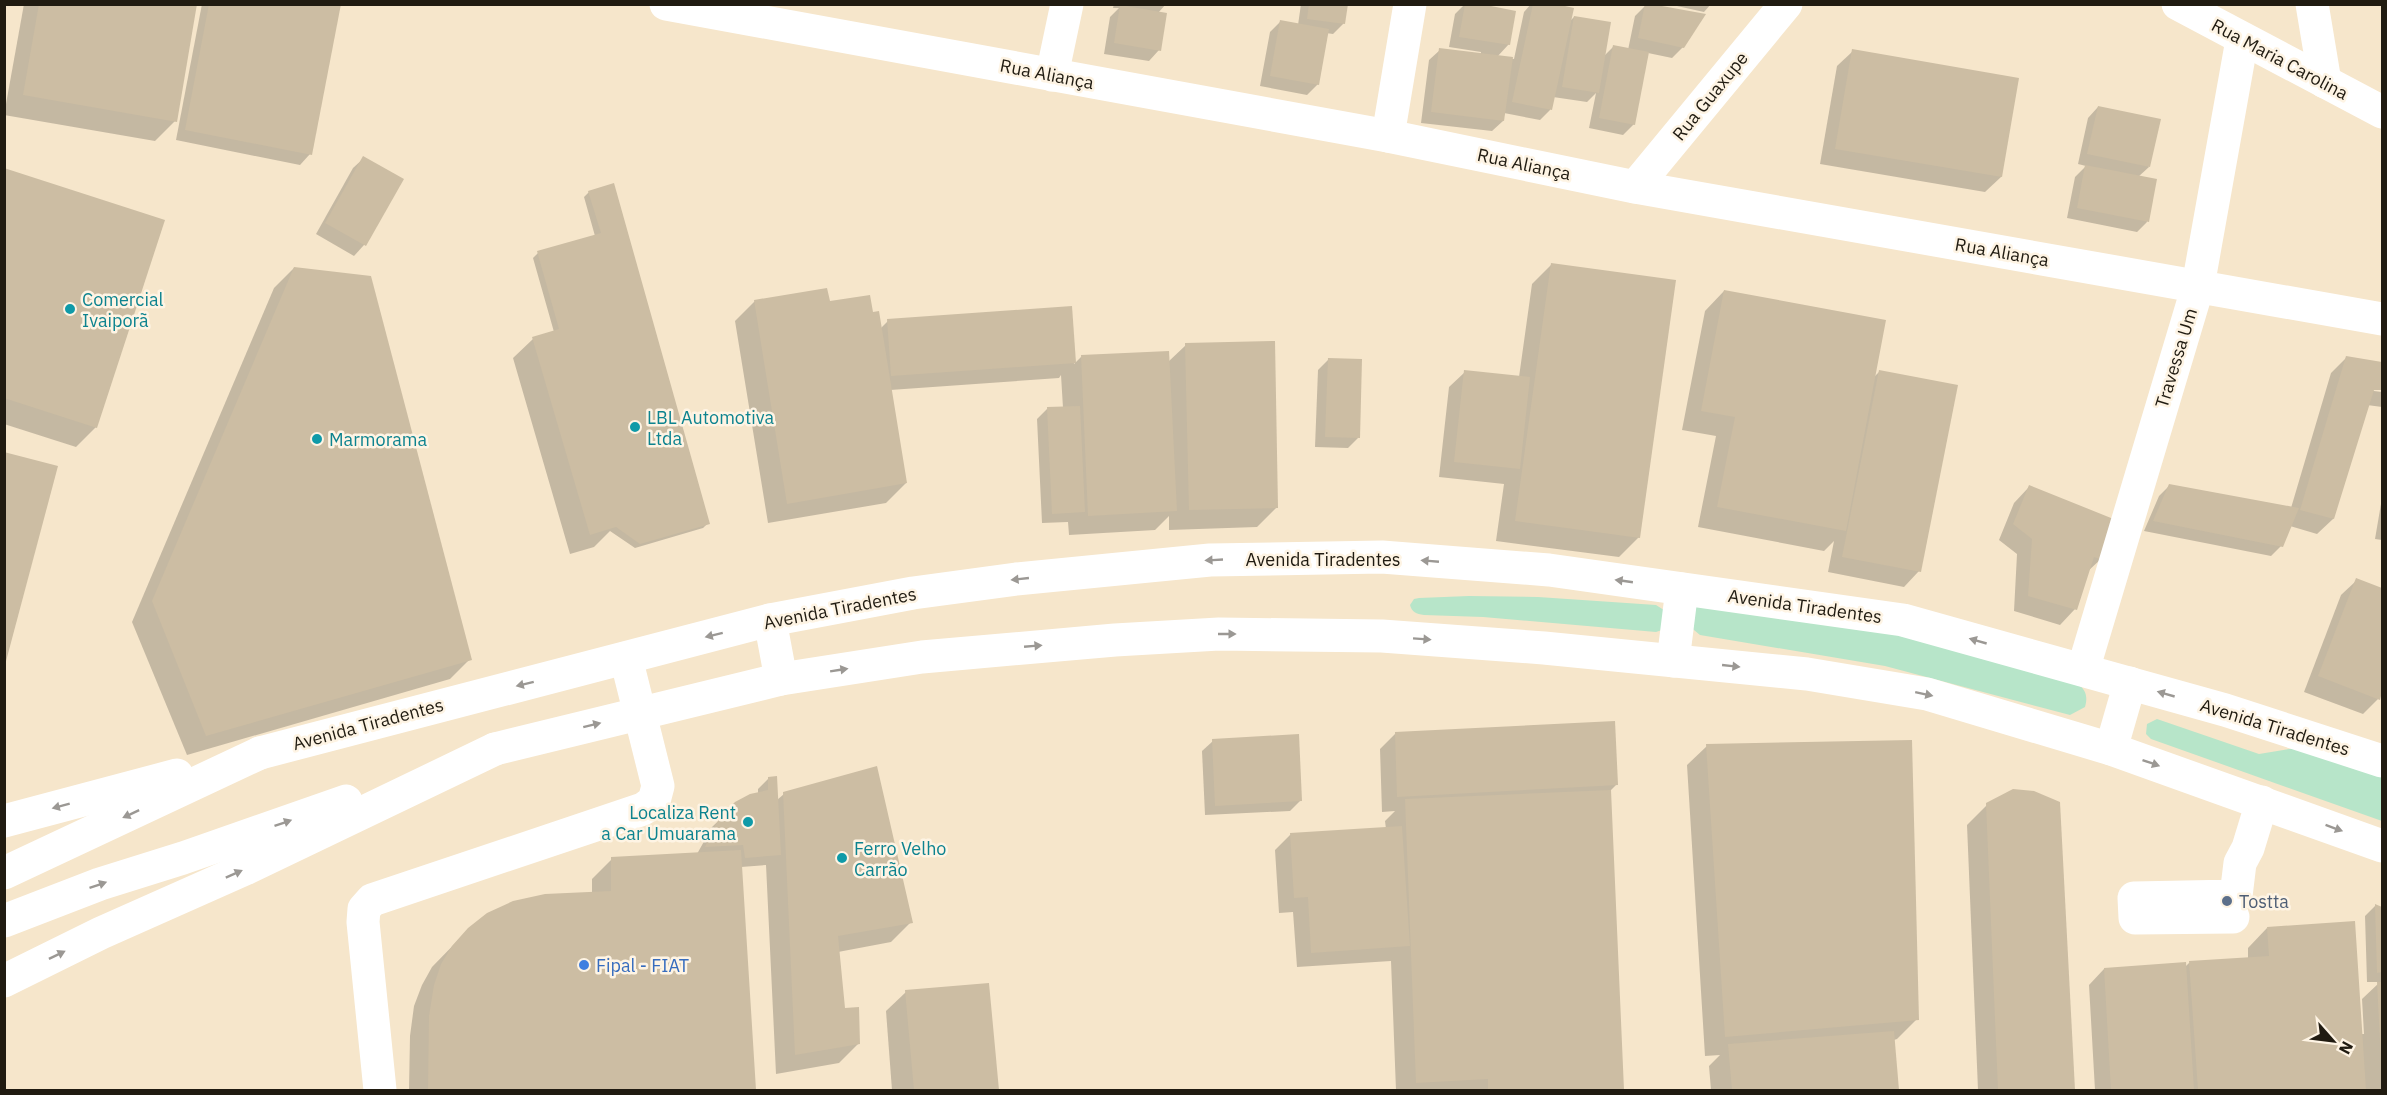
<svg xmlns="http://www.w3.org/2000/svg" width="2387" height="1095" font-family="'IBM Plex Sans',sans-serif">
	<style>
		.green { fill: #b7e5c9 }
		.shadow { fill: #0003 }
		.building { fill: #ccbda3 }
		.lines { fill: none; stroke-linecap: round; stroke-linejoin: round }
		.minor { stroke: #fff; stroke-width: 33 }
		.major { stroke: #fff; stroke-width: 33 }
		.highway { stroke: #fff; stroke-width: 33 }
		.oneway { fill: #9b9894 }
		.culture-dot { fill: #0f9aa8; stroke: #fef4e4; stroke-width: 2 }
		.service-dot { fill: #5c6f8a; stroke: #fef4e4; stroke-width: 2 }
		.shop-dot { fill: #3f7fe0; stroke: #fef4e4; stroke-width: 2 }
		.labels { text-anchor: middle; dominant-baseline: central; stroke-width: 5; stroke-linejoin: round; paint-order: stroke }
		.street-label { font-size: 18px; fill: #201b11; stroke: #fef4e4 }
		.culture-label { font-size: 18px; fill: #0d838f; stroke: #fef4e4; text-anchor: start }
		.service-label { font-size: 18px; fill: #4e5e75; stroke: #fef4e4; text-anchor: start }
		.shop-label { font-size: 18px; fill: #366cbe; stroke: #fef4e4; text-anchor: start }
	</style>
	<rect width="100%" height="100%" fill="#f6e6cb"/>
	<g class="green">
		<path d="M 1469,596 L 1538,597 L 1656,605 L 1667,612 L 1662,630 L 1656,632 L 1483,617 L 1424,615 C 1416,614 1412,612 1410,605 L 1414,599 L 1419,598 Z"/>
		<path d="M 1700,604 L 1897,635 L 2077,683 C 2086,690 2088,696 2085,707 L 2070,715 L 1885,666 L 1700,635 L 1688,625 L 1692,607 Z"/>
		<polygon points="2157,719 2259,754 2296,748 2382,777 2382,821 2151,739 2146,734 2147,724"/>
	</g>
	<g class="shadow">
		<polygon points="24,4 196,4 175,121 155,141 4,115"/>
		<polygon points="202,4 340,4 310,154 300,165 176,140"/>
		<polygon points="1114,4 1166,4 1158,13 1159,50 1149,61 1104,54 1110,17 1119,8 1113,8"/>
		<polygon points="1301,4 1346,4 1344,23 1333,34 1326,33 1318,84 1307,95 1260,86 1270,32 1280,22 1298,25"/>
		<polygon points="1465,4 1472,4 1509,44 1497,57 1514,59 1524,12 1531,4 1549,4 1569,22 1574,17 1603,57 1613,47 1628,50 1635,16 1646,5 1683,47 1672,58 1648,53 1634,124 1623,135 1589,128 1596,93 1587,102 1553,97 1550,110 1540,120 1504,113 1503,121 1492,131 1421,123 1429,60 1440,50 1481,55 1481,52 1449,47 1455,14"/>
		<polygon points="1668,4 1711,4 1704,12"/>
		<polygon points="1853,51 2017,79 2001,177 1985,192 1820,164 1837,66"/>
		<polygon points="2098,107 2149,167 2138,177 2147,222 2137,232 2067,218 2075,177 2086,166 2078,164 2088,118"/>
		<polygon points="364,158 402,179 364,245 354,256 316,234 353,168"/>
		<polygon points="4,170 96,427 76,447 4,424"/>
		<polygon points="589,192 708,523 703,528 635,548 610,531 594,547 570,554 513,358 533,339 554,332 533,258 538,253 595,236 584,197"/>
		<polygon points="1552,264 1639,537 1619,557 1496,541 1504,484 1439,477 1449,387 1465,372 1519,377 1532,284"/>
		<polygon points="294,268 470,659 450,679 187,755 132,622 274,288"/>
		<polygon points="1724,291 1873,378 1880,371 1919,571 1904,587 1828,572 1834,541 1824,551 1698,527 1716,436 1682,430 1705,311"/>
		<polygon points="755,301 828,303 872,313 880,329 888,321 1071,308 1074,364 1081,357 1168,362 1186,345 1277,507 1257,527 1169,530 1169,516 1155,530 1069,535 1068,522 1042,523 1037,419 1047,409 1063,408 1061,375 1059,378 890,390 906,483 886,503 768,523 735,321"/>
		<polygon points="2346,358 2382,363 2382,389 2366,387 2366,390 2382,392 2382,407 2367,405 2333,519 2317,534 2290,526 2281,546 2271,556 2144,531 2159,496 2170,485 2291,508 2331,373"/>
		<polygon points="1328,360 1358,438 1348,448 1315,447 1318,370"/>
		<polygon points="2029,487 2101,559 2087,572 2075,609 2060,625 2014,611 2017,554 1999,540 2014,503"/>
		<polygon points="2382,498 2382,540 2375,539"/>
		<polygon points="2357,580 2382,590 2382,688 2378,699 2363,714 2304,692 2341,595"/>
		<polygon points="1395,734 1616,785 1610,791 1622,1090 1396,1090 1391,961 1297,967 1293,912 1279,913 1275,850 1290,835 1386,829 1385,821 1395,811 1382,812 1380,749"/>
		<polygon points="1213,741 1301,800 1290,811 1205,815 1202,751"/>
		<polygon points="1707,746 1917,1019 1897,1039 1894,1040 1898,1090 1711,1090 1709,1066 1720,1055 1705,1056 1687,765"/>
		<polygon points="768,779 777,800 784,794 911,922 891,942 838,952 844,1009 859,1043 839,1063 776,1074 766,865 741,867 754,1090 409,1090 410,1036 414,1006 422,985 432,967 469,929 592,893 592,879 612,859 697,854 712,827 736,804 758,793 758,789"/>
		<polygon points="2059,803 2073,1090 1978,1090 1967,825 1987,805"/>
		<polygon points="2375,906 2382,909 2382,1090 2095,1090 2089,985 2104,969 2185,967 2189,963 2248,959 2248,948 2267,928 2361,1034 2364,1034 2362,999 2380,982 2367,982 2365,916"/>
		<polygon points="988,984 998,1090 892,1090 886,1011 906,992"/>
	</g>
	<g class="building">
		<polygon points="39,4 197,4 177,122 23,95"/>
		<polygon points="209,4 341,4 312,155 185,130"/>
		<polygon points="1309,4 1348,4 1345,24 1307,19"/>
		<polygon points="1465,4 1481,4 1516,11 1510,45 1459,37"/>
		<polygon points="1533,4 1556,4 1574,8 1552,110 1512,102"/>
		<polygon points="1645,4 1651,4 1706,14 1684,48 1638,38"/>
		<polygon points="1120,5 1167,13 1161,51 1114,43"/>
		<polygon points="1574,16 1611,22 1599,93 1562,87"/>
		<polygon points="1280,20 1329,29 1319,85 1270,76"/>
		<polygon points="1613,45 1649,52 1635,125 1599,118"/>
		<polygon points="1439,48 1513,57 1504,121 1431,112"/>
		<polygon points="1852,49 2019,78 2002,177 1835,149"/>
		<polygon points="2098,106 2161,119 2150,167 2087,154"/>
		<polygon points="363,156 404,179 366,246 325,223"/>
		<polygon points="2085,165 2157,179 2149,222 2077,208"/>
		<polygon points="4,168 165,220 97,428 4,398"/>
		<polygon points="614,183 710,524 640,544 616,527 590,535 532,337 559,329 537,251 601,233 588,191"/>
		<polygon points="1551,263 1676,280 1640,538 1515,521"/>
		<polygon points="294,267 371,276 472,660 206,736 152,601"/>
		<polygon points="827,288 830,301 870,295 873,312 879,311 907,483 787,504 754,300"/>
		<polygon points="1724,290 1886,320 1846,531 1717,507 1735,417 1701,411"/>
		<polygon points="1072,306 1076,363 891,376 887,319"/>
		<polygon points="1275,341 1278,508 1189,510 1185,343"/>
		<polygon points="1169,351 1177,511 1088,516 1081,355"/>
		<polygon points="2346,356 2382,362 2382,390 2374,390 2334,519 2300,510"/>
		<polygon points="1328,358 1362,359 1360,438 1325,437"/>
		<polygon points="1464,370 1530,377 1520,469 1454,462"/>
		<polygon points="1879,370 1958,385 1921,572 1842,557"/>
		<polygon points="1080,406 1085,512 1052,514 1047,407"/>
		<polygon points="4,452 58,466 5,665 4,665"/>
		<polygon points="2169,484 2299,508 2283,547 2153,521"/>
		<polygon points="2029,485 2116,520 2102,560 2094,557 2077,610 2028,596 2032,539 2013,524"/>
		<polygon points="2356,578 2382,588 2382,692 2380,700 2318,676"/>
		<polygon points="1615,721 1618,785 1397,797 1395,732"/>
		<polygon points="1299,734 1302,801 1215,806 1212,739"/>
		<polygon points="1912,740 1919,1020 1725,1037 1706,744"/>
		<polygon points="877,766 913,923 838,936 845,1008 859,1007 860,1044 795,1055 783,792"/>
		<polygon points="777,776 781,855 745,858 743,845 705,847 713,829 722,815 735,802 750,794 768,790 768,777"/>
		<polygon points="2013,789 2034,791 2060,802 2075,1090 1998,1090 1986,803"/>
		<polygon points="1611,790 1624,1090 1488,1090 1488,1079 1416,1083 1405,799"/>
		<polygon points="1402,826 1410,946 1311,953 1308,897 1294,898 1290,833"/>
		<polygon points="741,850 756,1090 428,1090 429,1016 434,985 441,964 452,946 468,928 487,913 513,901 545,894 611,891 611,857"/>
		<polygon points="2375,904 2382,907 2382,972 2377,973"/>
		<polygon points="2355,921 2366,1090 2198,1090 2189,961 2269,956 2267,927"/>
		<polygon points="2186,962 2194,1090 2111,1090 2104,968"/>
		<polygon points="2377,982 2382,982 2382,1060 2381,1060"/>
		<polygon points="989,983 999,1090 914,1090 905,990"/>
		<polygon points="1894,1031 1899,1090 1732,1090 1728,1044"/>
	</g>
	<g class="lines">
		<g class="minor">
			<polyline points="666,4 1388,136 1635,187 2382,319"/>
			<polyline points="2178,4 2382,112"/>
			<polyline points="2312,4 2325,82"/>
			<polyline points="1052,75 1067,4"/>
			<polyline points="1388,136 1410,4"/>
			<polyline points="1635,187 1786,4"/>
			<polyline points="2083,670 2198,286 2242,40"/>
			<polyline points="2233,917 2135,918 2134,898 2236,896 2240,863 2248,848 2262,802"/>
			<polyline points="380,1090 363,922 364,909 372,900 643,809 654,801 658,786 626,658"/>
		</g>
		<g class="major">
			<polyline points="770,620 781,679"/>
			<polyline points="1673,661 1682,589"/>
			<polyline points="495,749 781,679 922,657 1115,640 1219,634 1382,636 1544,648 1807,674 1927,694 2111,749 2382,846"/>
			<polyline points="2111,749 2130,683"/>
			<polyline points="260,753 770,620 913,593 1016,579 1210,560 1382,557 1549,570 1903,620 2225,710 2382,761"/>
		</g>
		<g class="highway">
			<polyline points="4,821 177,775"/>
			<polyline points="4,873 260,753"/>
			<polyline points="4,921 100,884 183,858 346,801"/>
			<polyline points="4,981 101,933 245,869 495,749"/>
		</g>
	</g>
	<defs><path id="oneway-solid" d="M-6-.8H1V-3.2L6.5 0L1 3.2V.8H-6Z" transform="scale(1.5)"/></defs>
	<g class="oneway">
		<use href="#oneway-solid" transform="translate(1214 560) rotate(177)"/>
		<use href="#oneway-solid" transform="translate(1430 561) rotate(-175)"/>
		<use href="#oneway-solid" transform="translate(1020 579) rotate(174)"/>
		<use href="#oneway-solid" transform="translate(1624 581) rotate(-172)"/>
		<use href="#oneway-solid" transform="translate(1227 634)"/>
		<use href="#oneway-solid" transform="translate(714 635) rotate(166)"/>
		<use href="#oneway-solid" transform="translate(1422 639) rotate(4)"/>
		<use href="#oneway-solid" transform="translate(1978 641) rotate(-164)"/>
		<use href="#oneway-solid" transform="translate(1033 646) rotate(-5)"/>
		<use href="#oneway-solid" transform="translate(1731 666) rotate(6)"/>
		<use href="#oneway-solid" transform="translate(839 670) rotate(-9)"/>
		<use href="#oneway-solid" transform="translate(525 684) rotate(166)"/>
		<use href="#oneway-solid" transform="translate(1924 694) rotate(12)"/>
		<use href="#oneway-solid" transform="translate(2166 694) rotate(-164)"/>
		<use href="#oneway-solid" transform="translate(592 725) rotate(-14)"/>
		<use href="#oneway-solid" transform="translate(2151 763) rotate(19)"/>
		<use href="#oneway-solid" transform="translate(61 806) rotate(165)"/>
		<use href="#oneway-solid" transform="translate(131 814) rotate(155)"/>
		<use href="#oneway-solid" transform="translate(283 823) rotate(-19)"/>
		<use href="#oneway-solid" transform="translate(2334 828) rotate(20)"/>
		<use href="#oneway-solid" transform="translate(234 874) rotate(-24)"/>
		<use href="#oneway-solid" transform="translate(98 885) rotate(-19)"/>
		<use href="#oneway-solid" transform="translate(57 955) rotate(-26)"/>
	</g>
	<g class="culture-dot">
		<circle cx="70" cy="309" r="6"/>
		<circle cx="635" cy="427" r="6"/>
		<circle cx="317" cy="439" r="6"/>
		<circle cx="748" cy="822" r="6"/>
		<circle cx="842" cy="858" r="6"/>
	</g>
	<circle class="service-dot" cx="2227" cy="901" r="6"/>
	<circle class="shop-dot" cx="584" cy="965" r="6"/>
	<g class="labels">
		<g class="street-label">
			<text transform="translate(2280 59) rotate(28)">Rua Maria Carolina</text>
			<text transform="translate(1047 74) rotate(11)">Rua Aliança</text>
			<text transform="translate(1710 96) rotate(-51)">Rua Guaxupe</text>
			<text transform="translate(1524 164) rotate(12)">Rua Aliança</text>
			<text transform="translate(2002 252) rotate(10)">Rua Aliança</text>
			<text transform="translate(2176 358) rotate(-73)">Travessa Um</text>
			<text x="1323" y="559">Avenida Tiradentes</text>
			<text transform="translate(1805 606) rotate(8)">Avenida Tiradentes</text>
			<text transform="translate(840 608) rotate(-11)">Avenida Tiradentes</text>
			<text transform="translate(368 724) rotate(-15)">Avenida Tiradentes</text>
			<text transform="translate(2275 727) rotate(17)">Avenida Tiradentes</text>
		</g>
		<g class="culture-label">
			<text x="82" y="299">Comercial<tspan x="82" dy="21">Ivaiporã</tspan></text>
			<text x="647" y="417">LBL Automotiva<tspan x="647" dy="21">Ltda</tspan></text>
			<text x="329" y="439">Marmorama</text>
			<text x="736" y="812" text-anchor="end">Localiza Rent<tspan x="736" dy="21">a Car Umuarama</tspan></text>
			<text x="854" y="848">Ferro Velho<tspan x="854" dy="21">Carrão</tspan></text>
		</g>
		<g class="service-label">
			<text x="2239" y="901">Tostta</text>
		</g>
		<g class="shop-label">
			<text x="596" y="965">Fipal - FIAT</text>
		</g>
	</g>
	<rect width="2387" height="1095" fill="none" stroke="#201b11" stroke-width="12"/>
	<g transform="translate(2333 1041) rotate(118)" stroke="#fef4e4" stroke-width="4.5" paint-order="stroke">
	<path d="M0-4.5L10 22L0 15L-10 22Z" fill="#201b11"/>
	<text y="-9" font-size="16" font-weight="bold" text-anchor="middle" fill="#201b11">N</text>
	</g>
</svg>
